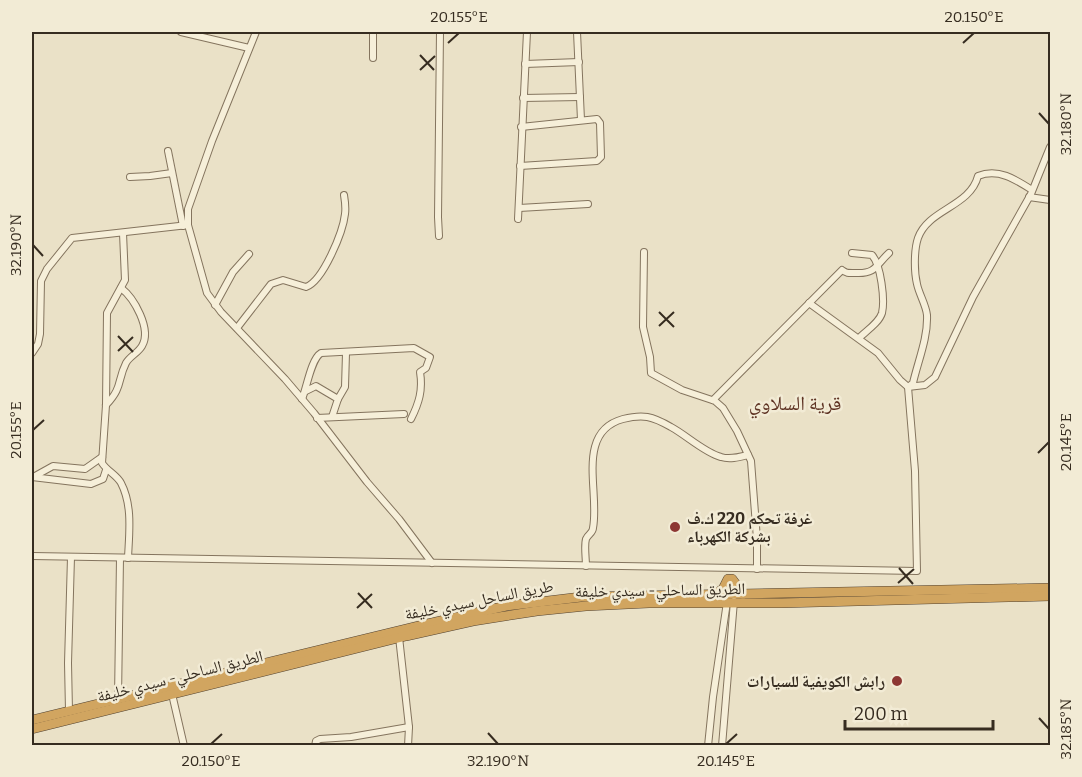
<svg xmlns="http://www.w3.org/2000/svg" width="1082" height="777" font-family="Bitter,'Noto Naskh Arabic',serif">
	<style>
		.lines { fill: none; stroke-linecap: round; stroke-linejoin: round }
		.minor-casing { stroke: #84745e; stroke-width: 8 }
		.highway-casing { stroke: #524231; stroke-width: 10 }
		.minor { stroke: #f6efd9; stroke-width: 6 }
		.highway { stroke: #d1a560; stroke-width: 9 }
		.ticks { fill: none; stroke: #362c20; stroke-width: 2 }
		.poi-dot { fill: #8d3733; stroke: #f2ebd5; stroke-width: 2 }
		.labels { text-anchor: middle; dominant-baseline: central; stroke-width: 5; stroke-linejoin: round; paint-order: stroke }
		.poi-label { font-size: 16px; font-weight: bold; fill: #362c20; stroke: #f2ebd5; text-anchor: start }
		.street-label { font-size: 16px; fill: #362c20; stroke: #f2ebd5 }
		.quarter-label { font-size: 20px; fill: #5e3323; stroke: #f2ebd5 }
		.neatline { fill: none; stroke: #362c20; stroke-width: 2 }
		.ticks-label { font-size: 15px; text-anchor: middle; fill: #362c20 }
	</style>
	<rect width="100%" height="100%" fill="#eae1c7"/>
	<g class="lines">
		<defs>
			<g id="minor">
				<polyline points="181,32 249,48"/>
				<polyline points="256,32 212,141 188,209 188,225 207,293 221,312 285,379 314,413 367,482 399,519 432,563"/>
				<polyline points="577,32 581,120"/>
				<polyline points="373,58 373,32"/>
				<polyline points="525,64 579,62"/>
				<polyline points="523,98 580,97"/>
				<polyline points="168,151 183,226"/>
				<polyline points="520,166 597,161 601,157 600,123 597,119 521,127"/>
				<polyline points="130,177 150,176 172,173"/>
				<polyline points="1029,197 1050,200"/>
				<polyline points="519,208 588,204"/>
				<polyline points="518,219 527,32"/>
				<path d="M 123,233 L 125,280 L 107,313 L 106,405 L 102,463 C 107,471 117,475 121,483 C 133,506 129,534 128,558"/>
				<polyline points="439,236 438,217 440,32"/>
				<polyline points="644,252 643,327 650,357 651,373 682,390 715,401 723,408 737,431 751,461 757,539 757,569"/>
				<path d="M 852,253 L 872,255 C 881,265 885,300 882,313 C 879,323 866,331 859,338"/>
				<polyline points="809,303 878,353 900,380 908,387 925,385 935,377 973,297 1031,194 1050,147"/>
				<polyline points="215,305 233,272 249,254"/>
				<path d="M 237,328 L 271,284 L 283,280 L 306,287 C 323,281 343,232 345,214 C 346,207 345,201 344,195"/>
				<polyline points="32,353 38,344 40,334 41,281 47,269 72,238 188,225"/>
				<polyline points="306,391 316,386 338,399 332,417"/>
				<path d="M 302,399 C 307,387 311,359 321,353 L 414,348 L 430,357 L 426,368 L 420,372 C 423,390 419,403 411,419"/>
				<polyline points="338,399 345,387 346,353"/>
				<path d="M 713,400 L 842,270 C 847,274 850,273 856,273 C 876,274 876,265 889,253"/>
				<path d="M 106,405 C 123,387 117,381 126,363 C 130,356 138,353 142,346 C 152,329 134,298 121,288"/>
				<polyline points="317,418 404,414"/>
				<polyline points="35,476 53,466 85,469 102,457"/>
				<polyline points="32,477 91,484 103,479 106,470"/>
				<path d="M 32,556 L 917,571 L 915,471 L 908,387 L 913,383 C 918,361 928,338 927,315 C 926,305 919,294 917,284 C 914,271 914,250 918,238 C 928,209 970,207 978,176 C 998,168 1015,179 1032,190"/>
				<path d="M 586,566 C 586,558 584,546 586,539 C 588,534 593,533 593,528 C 600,492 575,432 623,419 C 643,414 652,416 671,427 C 686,435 705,453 721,457 C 730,460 740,457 748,455"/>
				<polyline points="399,637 409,727 408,746"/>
				<polyline points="172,694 184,746"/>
				<polyline points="118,699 120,558"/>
				<polyline points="69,711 68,663 71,557"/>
				<polyline points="315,746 316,741 320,739 351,737 409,727"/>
				<polyline points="708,746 713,697 727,602"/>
				<polyline points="722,746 734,601"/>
			</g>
			<g id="highway">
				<polyline points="732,579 743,594"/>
				<polyline points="715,594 723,589 728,579"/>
				<polyline points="32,720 422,625 506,606 581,597 1050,588"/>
				<polyline points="32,729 406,636 473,621 537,611 586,606 649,603 782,603 1050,596"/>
			</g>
		</defs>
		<use href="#minor" class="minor-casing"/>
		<use href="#highway" class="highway-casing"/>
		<use href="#minor" class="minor"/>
		<use href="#highway" class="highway"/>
	</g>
	<path class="ticks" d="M 448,43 L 459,33M 963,43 L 974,33M 420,55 L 434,70M 420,70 L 435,56M 1039,113 L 1049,124M 33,245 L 43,256M 659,312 L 674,327M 659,326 L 674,312M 118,336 L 133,352M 118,351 L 133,337M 33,430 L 44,420M 1038,453 L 1049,442M 899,568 L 913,584M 898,583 L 914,569M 358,593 L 372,608M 357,608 L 372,594M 1039,718 L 1049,729M 488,733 L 498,744M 211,744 L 222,734M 726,744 L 737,734"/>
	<g class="poi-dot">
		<circle cx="675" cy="527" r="6"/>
		<circle cx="897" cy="681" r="6"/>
	</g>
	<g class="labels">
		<g class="poi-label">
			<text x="687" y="518">غرفة تحكم 220 ك.ف<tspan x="687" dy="18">بشركة الكهرباء</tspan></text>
			<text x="885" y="681" text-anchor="end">رابش الكويفية للسيارات</text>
		</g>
		<g class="street-label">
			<text transform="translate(660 590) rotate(-1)">الطريق الساحلي- سيدي خليفة</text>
			<text transform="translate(479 600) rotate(-11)">طريق الساحل سيدي خليفة</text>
			<text transform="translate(180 676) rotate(-14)">الطريق الساحلي- سيدي خليفة</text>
		</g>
		<g class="quarter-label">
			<text x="795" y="403">قرية السلاوي</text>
		</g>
	</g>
	<rect width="1082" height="777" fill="none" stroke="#f2ebd5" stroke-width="66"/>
	<path d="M845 720v9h148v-9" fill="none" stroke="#362c20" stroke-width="3"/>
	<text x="854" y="720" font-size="18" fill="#362c20" stroke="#f2ebd5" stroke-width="4.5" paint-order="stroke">200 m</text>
	<rect x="33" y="33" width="1016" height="711" class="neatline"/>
	<g class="ticks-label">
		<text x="459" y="22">20.155°E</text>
		<text x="974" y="22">20.150°E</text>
		<text transform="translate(1066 124) rotate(-90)" y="5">32.180°N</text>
		<text transform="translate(16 245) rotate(-90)" y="5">32.190°N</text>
		<text transform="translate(16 430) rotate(-90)" y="5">20.155°E</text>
		<text transform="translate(1066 442) rotate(-90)" y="5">20.145°E</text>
		<text transform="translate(1066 729) rotate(-90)" y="5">32.185°N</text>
		<text x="211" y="766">20.150°E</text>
		<text x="498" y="766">32.190°N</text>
		<text x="726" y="766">20.145°E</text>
	</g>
</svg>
